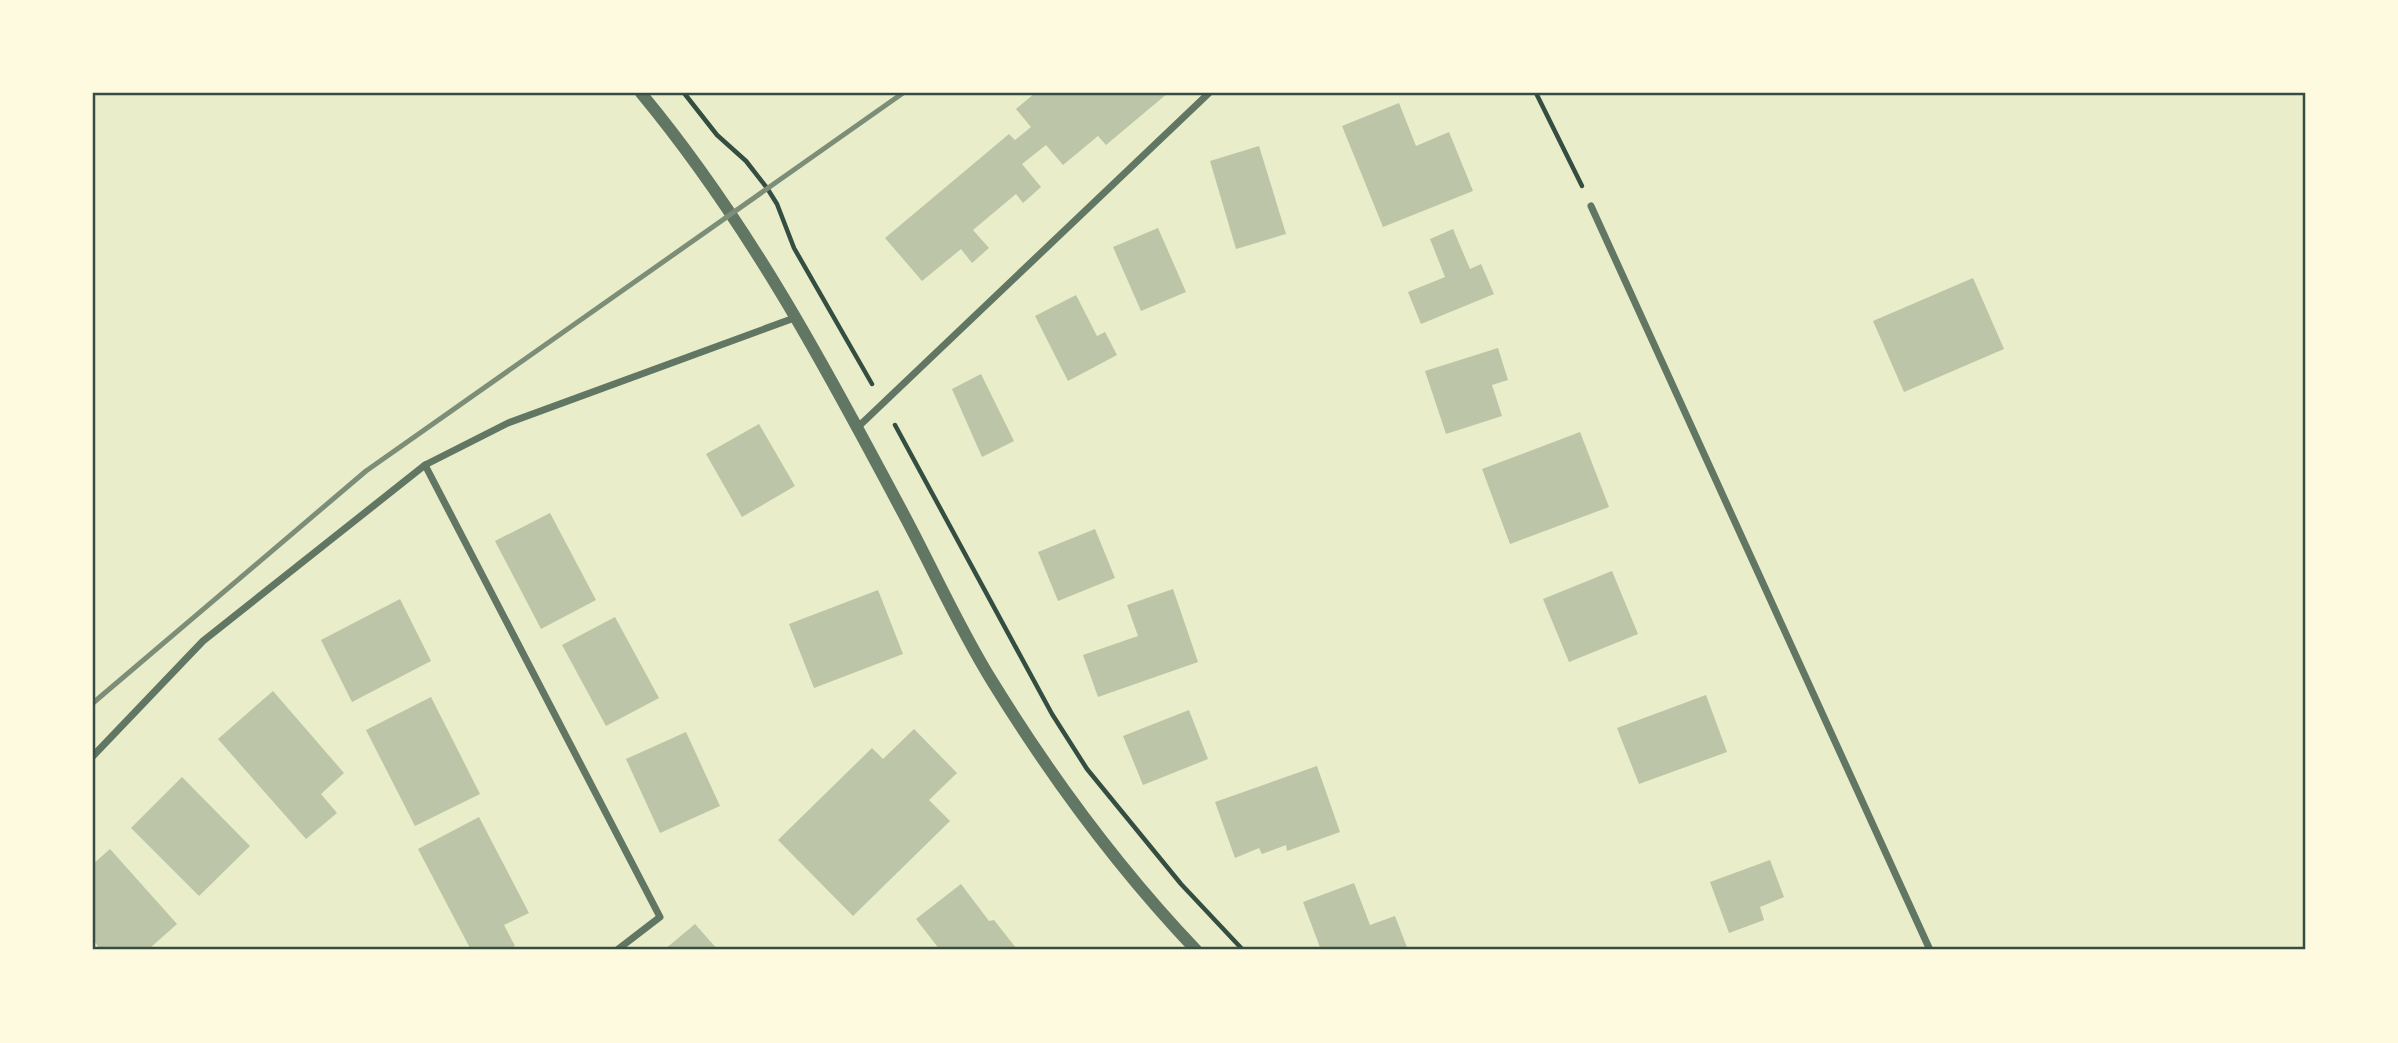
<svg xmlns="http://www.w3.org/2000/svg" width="2398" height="1043" font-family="'Open Sans',sans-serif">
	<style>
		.building { fill: #bcc5a7 }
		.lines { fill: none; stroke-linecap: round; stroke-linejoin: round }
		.path { stroke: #344e41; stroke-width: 4.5 }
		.minor { stroke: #617663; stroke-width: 7 }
		.tertiary { stroke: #617663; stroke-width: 12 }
		.rail { stroke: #7c8e77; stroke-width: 5 }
		.neatline { fill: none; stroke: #344e41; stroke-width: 2.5 }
	</style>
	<rect width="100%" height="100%" fill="#e9edc9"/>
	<g class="building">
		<polygon points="1035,93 1168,93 1106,145 1098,136 1063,165 1046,145 1022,164 1041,187 1023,203 1016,194 973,230 989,248 972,263 961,249 922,281 885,238 1009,134 1015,140 1031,127 1016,109"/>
		<polygon points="1399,103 1416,146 1449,132 1473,191 1383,227 1342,126"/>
		<polygon points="1259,146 1286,234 1236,249 1210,161"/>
		<polygon points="1158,228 1186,292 1141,311 1113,247"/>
		<polygon points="1453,229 1470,269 1481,264 1494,294 1421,324 1408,292 1445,277 1430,239"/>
		<polygon points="1973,278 2004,349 1904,392 1873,321"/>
		<polygon points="1076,295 1097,336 1105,332 1117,355 1068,381 1035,316"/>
		<polygon points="1498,348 1508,380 1492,385 1502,416 1446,434 1425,371"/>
		<polygon points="981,374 1014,441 982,457 952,389"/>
		<polygon points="759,424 795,486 742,517 706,454"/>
		<polygon points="1580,432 1609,507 1510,544 1482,469"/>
		<polygon points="550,513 596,600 541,629 495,541"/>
		<polygon points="1095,529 1115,578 1058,601 1038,552"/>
		<polygon points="1612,571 1638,634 1569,662 1543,599"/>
		<polygon points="1173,589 1198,662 1098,697 1083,655 1138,636 1127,605"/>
		<polygon points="878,590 903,654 814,688 789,624"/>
		<polygon points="400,599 431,661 352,702 321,640"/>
		<polygon points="615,617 659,698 606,726 562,645"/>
		<polygon points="273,691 344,773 321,794 337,813 306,839 218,739"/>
		<polygon points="1706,695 1727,752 1639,784 1617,728"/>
		<polygon points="431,697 480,794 415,826 366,730"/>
		<polygon points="1189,710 1208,759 1143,785 1123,736"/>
		<polygon points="914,729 957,773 929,800 950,821 853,916 778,840 872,748 883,759"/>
		<polygon points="686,732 720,806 660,833 626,759"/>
		<polygon points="1317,766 1340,832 1287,851 1286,845 1262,854 1259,848 1235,858 1215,802"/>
		<polygon points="182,777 250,846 199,896 131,828"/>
		<polygon points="479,817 529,913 504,925 515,946 506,950 471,950 418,849"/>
		<polygon points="110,849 177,924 150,948 152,950 101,950 93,940 93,864"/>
		<polygon points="1770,860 1784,897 1760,907 1764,920 1729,933 1710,882"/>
		<polygon points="1354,883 1370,925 1395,916 1408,950 1321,950 1303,902"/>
		<polygon points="961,884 989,921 994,920 1016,948 940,950 916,919"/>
		<polygon points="695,924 718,950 664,950"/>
	</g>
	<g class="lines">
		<g class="path">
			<polyline points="684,93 717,135 746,161 767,188 777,204 794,248 872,384"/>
			<polyline points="1536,93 1582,186"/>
			<polyline points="895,425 1052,714 1087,769 1181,884 1243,950"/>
		</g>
		<g class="minor">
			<polyline points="1591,206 1930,950"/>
			<polyline points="858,427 1209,93"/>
			<polyline points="425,465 660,917 617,950"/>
			<polyline points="93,756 203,641 425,465 508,423 797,317"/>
		</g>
		<path class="tertiary" d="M 641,93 C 748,222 825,366 903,513 C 933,569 959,628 992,681 C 1051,777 1119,869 1196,950"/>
		<polyline class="rail" points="93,703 366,471 903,93"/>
	</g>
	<rect width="2398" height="1043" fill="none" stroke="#fefae0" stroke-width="189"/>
	<rect x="94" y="94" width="2210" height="854" class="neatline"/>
</svg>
